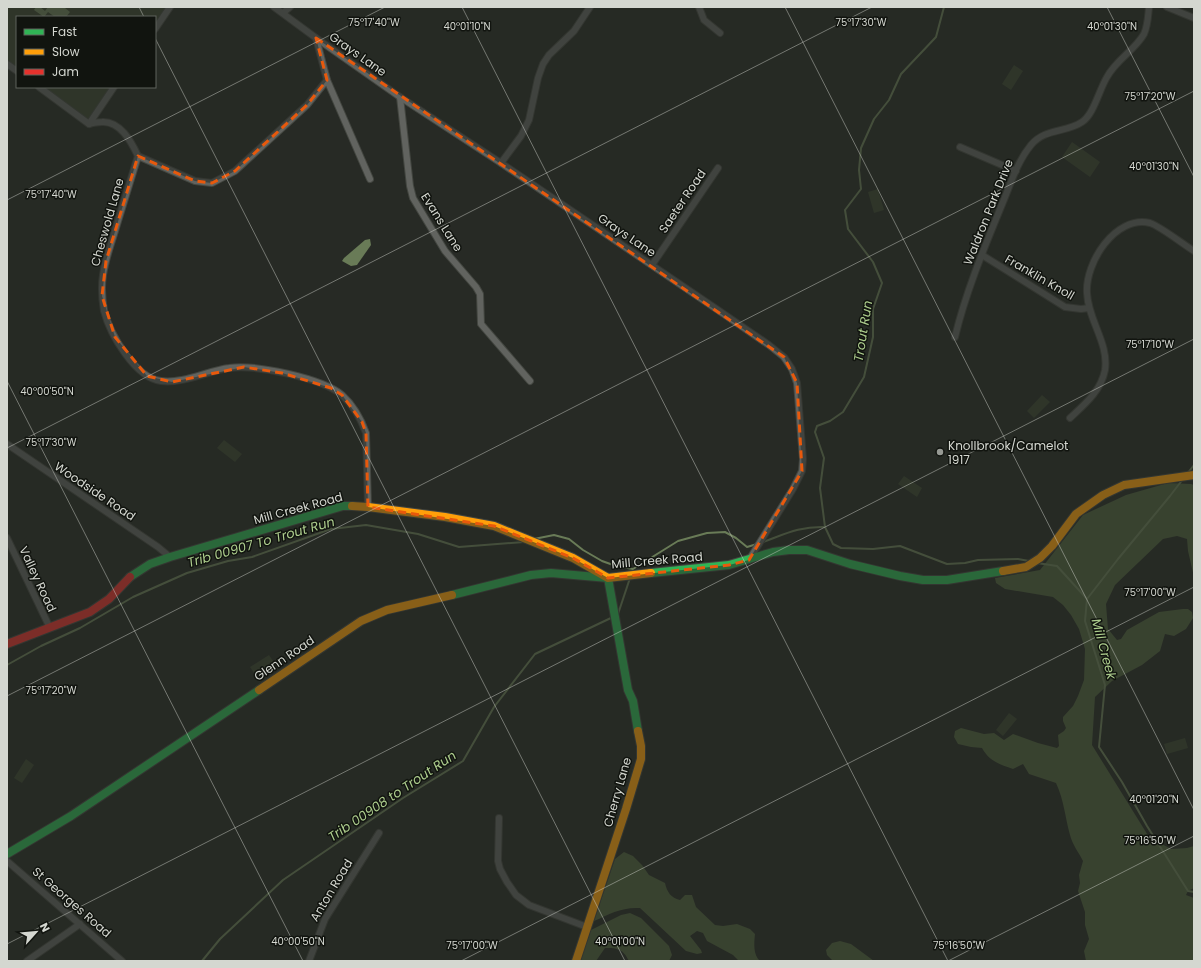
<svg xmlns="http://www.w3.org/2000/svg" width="1201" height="968" font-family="Poppins,sans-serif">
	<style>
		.green { fill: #3a4430 }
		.forest { fill: #4e5f3d }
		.water { fill: #697b57 }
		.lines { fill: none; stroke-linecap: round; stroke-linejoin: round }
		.stream { stroke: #697b57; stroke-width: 2 }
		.street-casing { stroke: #434640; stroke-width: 8 }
		.fast-casing { stroke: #434640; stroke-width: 10 }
		.slow-casing { stroke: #434640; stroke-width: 10 }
		.jam-casing { stroke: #434640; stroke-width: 10 }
		.street { stroke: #61635f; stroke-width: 6 }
		.fast { stroke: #30b455; stroke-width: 8 }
		.slow { stroke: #ff9f0a; stroke-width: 8 }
		.jam { stroke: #e5322d; stroke-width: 8 }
		.marked { fill: none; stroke: #e8590c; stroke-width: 3; stroke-dasharray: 8 5; stroke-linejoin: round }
		.ticks { fill: none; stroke: #d4d7d0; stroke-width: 1; stroke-opacity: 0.45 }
		.poi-dot { fill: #979a94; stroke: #11140f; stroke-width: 1.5 }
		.labels { text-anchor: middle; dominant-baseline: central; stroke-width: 3; stroke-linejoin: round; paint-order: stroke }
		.street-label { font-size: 12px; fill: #d4d7d0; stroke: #11140f }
		.poi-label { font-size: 12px; fill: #d4d7d0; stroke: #11140f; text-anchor: start }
		.water-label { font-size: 13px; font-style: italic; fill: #adcd8d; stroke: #11140f }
		.ticks-label { font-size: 10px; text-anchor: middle; fill: #d4d7d0; stroke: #11140f; stroke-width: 3; stroke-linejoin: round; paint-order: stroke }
	</style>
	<rect width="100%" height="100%" fill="#272a25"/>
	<g class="green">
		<polygon points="7,7 170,7 155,29 155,17 17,17 17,71 7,64"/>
		<polygon points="1014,65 1023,71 1011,90 1002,84"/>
		<polygon points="39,87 114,87 89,124"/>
		<polygon points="1072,142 1100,162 1090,177 1062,157"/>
		<polygon points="878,189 884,210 874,213 868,192"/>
		<polygon points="1042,395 1050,402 1034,418 1027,411"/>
		<polygon points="224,440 242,454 235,462 217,448"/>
		<polygon points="904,476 922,488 917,497 898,484"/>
		<polygon points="269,655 275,664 256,676 250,667"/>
		<polygon points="1009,713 1017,719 1003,736 996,730"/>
		<polygon points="1185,738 1188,748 1167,754 1164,744"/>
		<polygon points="26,759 34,765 22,783 14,778"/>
	</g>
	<g class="forest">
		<path d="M 1168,483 L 1191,484 L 1194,485 L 1194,577 L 1188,551 L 1187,539 L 1177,536 L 1163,539 L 1115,585 L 1106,604 L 1108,629 L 1117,640 L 1121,639 L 1127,630 L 1159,612 L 1183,609 L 1188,609 L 1192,612 L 1193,618 L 1186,629 L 1174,636 L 1165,634 L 1160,651 L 1142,665 L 1112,681 L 1095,697 L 1092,745 L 1149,837 L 1171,849 L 1187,848 L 1194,846 L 1194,888 L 1188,891 L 1186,895 L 1194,898 L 1194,961 L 1086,961 L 1084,951 L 1089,939 L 1085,925 L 1085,912 L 1078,891 L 1080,883 L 1079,875 L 1083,861 C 1079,853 1072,844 1070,835 C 1065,817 1064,800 1056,783 L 1029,774 L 1023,764 L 1013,769 C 999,764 989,761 982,748 L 971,747 L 958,744 L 954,737 L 955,731 L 961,728 L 984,734 L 994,733 L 1004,740 L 1013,734 L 1038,743 L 1057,748 L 1059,746 L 1058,735 L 1064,731 L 1066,728 L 1063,721 L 1063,717 L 1073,706 L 1078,696 L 1084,680 L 1085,649 L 1079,629 L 1071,615 L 1063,605 L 1053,597 L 1005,589 L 996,583 L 995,578 L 1040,570 L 1083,515 L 1126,495 Z"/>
		<path d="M 624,852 L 633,856 L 642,865 L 649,875 L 665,883 C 667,892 671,898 680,900 L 685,895 L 692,895 L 696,907 L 715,925 L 723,926 L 737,924 L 750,929 L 755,934 C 754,943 753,955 760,961 L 739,961 L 733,955 L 707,941 L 703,933 L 697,931 L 690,936 L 701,950 L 702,953 L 697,954 L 686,951 L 640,908 C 621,907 610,914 594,921 L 615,859 Z"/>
		<path d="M 630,913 L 641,918 L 669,946 L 672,955 L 669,961 L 629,961 C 623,949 618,948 605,948 L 596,961 L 580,961 L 591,930 L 621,915 Z"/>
		<polygon points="840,941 851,944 874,961 833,961 827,955 826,950 832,943"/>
	</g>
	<g class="water">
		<polygon points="36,7 40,7 45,11 48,7 66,7 65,8 70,12 66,17 55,17 48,12 44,17 34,10"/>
		<polygon points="370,239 371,245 357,265 351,266 342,261 344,258 365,240"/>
	</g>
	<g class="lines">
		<g class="stream">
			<polyline points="944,7 936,37 901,74 889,100 874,119 861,148 859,170 861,189 845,210 848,229 873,262 882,283 873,309 873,337 864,377 843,412 830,421 817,426 815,432 824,458 820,488 825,527 833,544 841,548 873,549 900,546 947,564 965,563 978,560 1018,559 1029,561"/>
			<polyline points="1187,474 1194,465"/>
			<polyline points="1183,479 1170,496 1118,559 1087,599 1085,621 1105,685 1099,747 1122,782 1147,826 1188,891 1194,892"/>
			<polyline points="534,539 554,535 569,539 583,550 602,561 616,566 633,569 678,541 707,533 725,532 736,538 747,547 757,544"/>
			<path d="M 763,542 C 785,534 801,526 825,527"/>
			<polyline points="1037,563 1057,566 1087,599"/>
			<polyline points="618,614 630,578"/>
			<polyline points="7,665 41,646 80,628 133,597 187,573 228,561 252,557 331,529 366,525 418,534 459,547 524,542"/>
			<polyline points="202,961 220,939 283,880 403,798 463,761 494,707 535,654 613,617"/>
		</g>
		<defs>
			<g id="street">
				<polyline points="274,7 316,38 400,97 501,163 718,310 769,345 784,357 792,369 797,383 803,459 802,471 793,489 749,560"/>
				<polyline points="699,7 704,20 720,33"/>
				<polyline points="1167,7 1194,18"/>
				<polyline points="283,13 290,7"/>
				<polyline points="155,29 170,7"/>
				<polyline points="7,64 17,71"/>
				<polyline points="327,80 370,179"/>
				<path d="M 39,87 L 89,124 C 93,123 97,122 102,122 C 120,121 131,141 138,156 C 130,182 122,208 114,234 C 110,247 105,261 103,275 C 101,287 102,299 104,311 C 110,334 135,378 161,381 C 183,384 207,371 229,368 C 254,364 322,378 342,395 C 353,405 361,419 366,433 L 368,507"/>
				<polyline points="400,97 410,186 413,198 445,251 476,287 480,294 481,324 530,381"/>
				<polyline points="89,124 114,87"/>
				<polyline points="960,147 1016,171"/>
				<polyline points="138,156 195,181 212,183 235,171 307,105 327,80 316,38"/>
				<polyline points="501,163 521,136 529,120 538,78 543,64 549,55 574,31 590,7"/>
				<polyline points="982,255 1065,307 1081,309 1089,308"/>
				<polyline points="652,265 718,168"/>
				<path d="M 955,337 C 966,291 985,246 1003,202 C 1011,183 1017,162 1031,145 C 1045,128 1066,133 1082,122 C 1094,114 1099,90 1107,77 C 1116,60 1135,50 1144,34 C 1148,25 1148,16 1149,7"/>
				<path d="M 1070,418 C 1085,404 1101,391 1105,370 C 1109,343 1088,320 1087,293 C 1085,263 1115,215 1150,223 C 1160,226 1184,245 1194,251"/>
				<polyline points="7,444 158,547 170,557"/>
				<polyline points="7,538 50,628"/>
				<polyline points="499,818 498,861 500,869 507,882 516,895 529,905 587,927"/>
				<polyline points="7,861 122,961"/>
				<polyline points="27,961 80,924"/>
				<polyline points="309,961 325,919 379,833"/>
			</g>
			<g id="fast">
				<polyline points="651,573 729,565 773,552 789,550 807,550 850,564 900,576 923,580 947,580 1003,571"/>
				<polyline points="130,577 150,564 170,557 343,506 352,506"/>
				<polyline points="452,595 531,575 551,573 608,578 628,690 633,701 638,731"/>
				<polyline points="7,854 71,816 259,690"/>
			</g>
			<g id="slow">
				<polyline points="352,506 368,507 445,517 494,526 573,558 608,578 651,573"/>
				<polyline points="1003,571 1026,567 1040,558 1052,546 1076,514 1103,495 1124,485 1194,475"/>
				<polyline points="259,690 361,621 387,610 452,595"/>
				<polyline points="576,961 626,809 641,759 641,746 638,731"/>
			</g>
			<polyline id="jam" points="7,644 90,612 109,599 130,577"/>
		</defs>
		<use href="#street" class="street-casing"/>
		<use href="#fast" class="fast-casing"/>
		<use href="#slow" class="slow-casing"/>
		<use href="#jam" class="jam-casing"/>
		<use href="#street" class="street"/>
		<use href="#fast" class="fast"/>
		<use href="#slow" class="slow"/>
		<use href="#jam" class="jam"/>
	</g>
	<path d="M0 0H1201V968H0ZM 316,38 L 784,357 L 797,383 L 802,471 L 749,560 L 729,565 L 608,578 L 573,558 L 494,526 L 368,507 L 366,433 L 362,422 L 342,395 L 331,388 L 282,373 L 244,367 L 172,382 L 147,376 L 115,337 L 102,296 L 106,261 L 138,156 L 195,181 L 212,183 L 235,171 L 307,105 L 327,80 Z" fill="#272a25" fill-opacity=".55" fill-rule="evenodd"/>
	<path class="marked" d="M 316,38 L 784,357 L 797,383 L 802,471 L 749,560 L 729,565 L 608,578 L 573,558 L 494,526 L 368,507 L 366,433 L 362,422 L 342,395 L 331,388 L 282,373 L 244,367 L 172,382 L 147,376 L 115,337 L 102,296 L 106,261 L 138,156 L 195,181 L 212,183 L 235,171 L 307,105 L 327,80 Z"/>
	<path class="ticks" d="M 139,7 L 144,17M 462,7 L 948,961M 785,7 L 1194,810M 1107,7 L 1194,177M 155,38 L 625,961M 7,200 L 385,7M 7,381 L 303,961M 7,448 L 872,7M 7,696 L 1194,91M 7,944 L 1194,339M 461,961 L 1194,587M 948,961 L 1194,836"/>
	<circle class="poi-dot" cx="940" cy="452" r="4"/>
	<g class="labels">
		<g class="street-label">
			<text transform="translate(358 54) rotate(35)">Grays Lane</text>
			<text transform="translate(682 201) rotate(-56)">Saeter Road</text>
			<text transform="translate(988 212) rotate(-68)">Waldron Park Drive</text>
			<text transform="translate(107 222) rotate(-74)">Cheswold Lane</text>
			<text transform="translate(442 222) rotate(58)">Evans Lane</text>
			<text transform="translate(627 235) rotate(34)">Grays Lane</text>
			<text transform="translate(1040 277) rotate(30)">Franklin Knoll</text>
			<text transform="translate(95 491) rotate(34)">Woodside Road</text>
			<text transform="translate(298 508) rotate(-15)">Mill Creek Road</text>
			<text transform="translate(657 560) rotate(-5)">Mill Creek Road</text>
			<text transform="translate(38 579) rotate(65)">Valley Road</text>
			<text transform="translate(284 658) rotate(-34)">Glenn Road</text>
			<text transform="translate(617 792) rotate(-74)">Cherry Lane</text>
			<text transform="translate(331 890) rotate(-59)">Anton Road</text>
			<text transform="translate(72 902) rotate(41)">St Georges Road</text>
		</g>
		<g class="poi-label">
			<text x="948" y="445">Knollbrook/Camelot<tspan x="948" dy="14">1917</tspan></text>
		</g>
		<g class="water-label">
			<text transform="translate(863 331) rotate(-81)">Trout Run</text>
			<text transform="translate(261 542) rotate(-16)">Trib 00907 To Trout Run</text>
			<text transform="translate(1104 649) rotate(75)">Mill Creek</text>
			<text transform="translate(392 796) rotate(-34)">Trib 00908 to Trout Run</text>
		</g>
	</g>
	<g class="ticks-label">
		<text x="374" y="26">75°17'40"W</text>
		<text x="861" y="26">75°17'30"W</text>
		<text x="467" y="30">40°01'10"N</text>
		<text x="1112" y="30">40°01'30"N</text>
		<text x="1150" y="100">75°17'20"W</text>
		<text x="1154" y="170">40°01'30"N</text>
		<text x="51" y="198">75°17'40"W</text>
		<text x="1150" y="348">75°17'10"W</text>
		<text x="47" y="395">40°00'50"N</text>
		<text x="51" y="446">75°17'30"W</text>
		<text x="1150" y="596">75°17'00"W</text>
		<text x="51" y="694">75°17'20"W</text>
		<text x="1154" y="803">40°01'20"N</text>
		<text x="1150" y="844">75°16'50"W</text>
		<text x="298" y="945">40°00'50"N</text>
		<text x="620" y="945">40°01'00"N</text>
		<text x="472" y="949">75°17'00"W</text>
		<text x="959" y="949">75°16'50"W</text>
	</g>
	<rect width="1201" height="968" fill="none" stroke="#d4d7d0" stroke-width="16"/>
	<rect x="16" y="16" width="140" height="72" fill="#11140f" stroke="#5f625c"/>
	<rect x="24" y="29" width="20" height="6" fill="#30b455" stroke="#5f625c"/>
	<text x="52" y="36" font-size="12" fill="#d4d7d0">Fast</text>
	<rect x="24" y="49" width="20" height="6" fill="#ff9f0a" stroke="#5f625c"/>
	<text x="52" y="56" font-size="12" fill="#d4d7d0">Slow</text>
	<rect x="24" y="69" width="20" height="6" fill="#e5322d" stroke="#5f625c"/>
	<text x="52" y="76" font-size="12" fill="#d4d7d0">Jam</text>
	<g transform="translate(36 932) rotate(63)" stroke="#11140f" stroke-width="3" paint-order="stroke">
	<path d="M0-3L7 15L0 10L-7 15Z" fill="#d4d7d0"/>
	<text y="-6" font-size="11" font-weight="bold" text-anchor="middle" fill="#d4d7d0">N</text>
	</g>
</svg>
